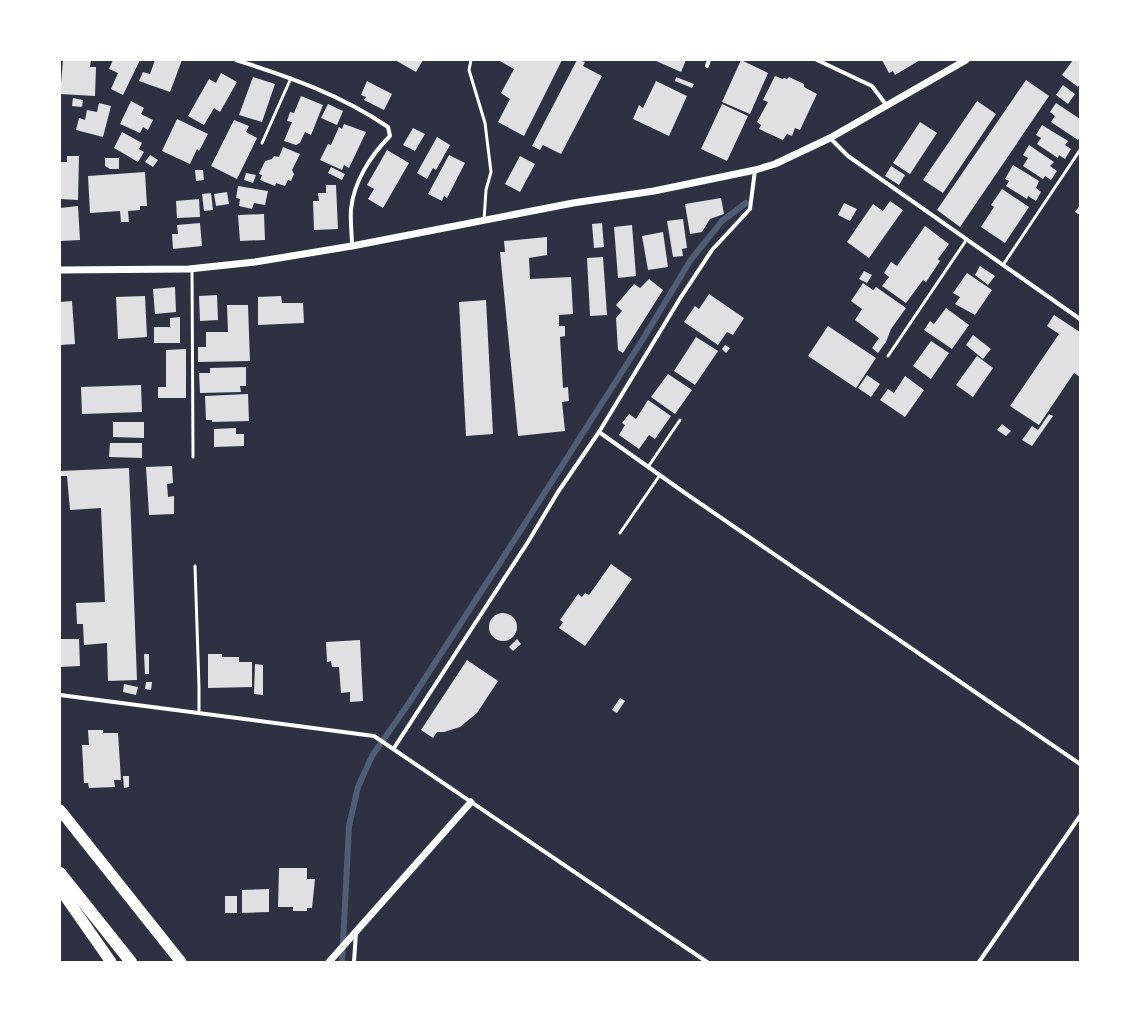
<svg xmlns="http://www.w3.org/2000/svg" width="1140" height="1022" font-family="Roboto,sans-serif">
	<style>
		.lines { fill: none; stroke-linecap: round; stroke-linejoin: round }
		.stream { stroke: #4f5d75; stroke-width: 6 }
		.building { fill: #e0e0e3 }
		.service { stroke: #fff; stroke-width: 3 }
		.minor { stroke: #fff; stroke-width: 4 }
		.tertiary { stroke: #fff; stroke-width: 7 }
		.trunk { stroke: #fff; stroke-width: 11 }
		.motorway { stroke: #fff; stroke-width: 12 }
	</style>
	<rect width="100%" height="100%" fill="#2d3142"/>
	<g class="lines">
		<polyline class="stream" points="342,962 349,826 358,787 372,756 409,703 501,561 643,339 690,261 722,221 746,203"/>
	</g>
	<g class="building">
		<polygon points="63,60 91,60 90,67 96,67 95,96 60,94"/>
		<polygon points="113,60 140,60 123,95 111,89 118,73 109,69"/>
		<polygon points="155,60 182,60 170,92 139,81 143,72 150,74"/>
		<polygon points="395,60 423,60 416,72"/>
		<polygon points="498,60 562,60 524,136 498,122 510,99 501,93 514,69"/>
		<polygon points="577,60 585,62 583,66 602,76 561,154 543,145 540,150 532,146"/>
		<polygon points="654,60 686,60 681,72"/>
		<polygon points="741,60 768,73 750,114 722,102"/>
		<polygon points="882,60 920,60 895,75 893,71 889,73"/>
		<polygon points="1073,60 1080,60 1080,84 1078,87 1062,75"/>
		<polygon points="221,73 237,82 220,112 214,108 204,125 188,116 209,79 216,83"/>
		<polygon points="775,76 783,79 784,78 787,79 789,77 804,84 804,87 817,94 800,130 795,128 792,136 787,134 783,140 759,129 761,125 757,122 768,102 763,100"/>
		<polygon points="253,77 275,84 262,122 239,115"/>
		<polygon points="676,77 694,84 692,88 675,81"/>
		<polygon points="1026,80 1049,96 960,227 937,210"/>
		<polygon points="367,81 392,94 384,110 364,100 366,97 361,95"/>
		<polygon points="656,81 687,96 669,136 633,119 639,105 643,108"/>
		<polygon points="1063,85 1075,94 1068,104 1056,95"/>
		<polygon points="301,96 323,105 311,135 305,132 300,143 296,145 284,141 292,122 287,121 290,112 294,113"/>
		<polygon points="73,98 83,100 82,107 72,106"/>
		<polygon points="131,101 144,108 141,114 153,120 148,130 143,127 140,133 120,124"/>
		<polygon points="977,101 996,114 943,193 923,180"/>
		<polygon points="99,103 111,106 103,137 76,130 79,118 85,120 87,110 97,112"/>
		<polygon points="1056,103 1080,119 1080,137 1078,140 1051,122 1055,116 1050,112"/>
		<polygon points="328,104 343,111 337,125 321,118"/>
		<polygon points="722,104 748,116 727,161 701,149"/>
		<polygon points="177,119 208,134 199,151 197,149 190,164 162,151"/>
		<polygon points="234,120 249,126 246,132 257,138 237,179 211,166"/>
		<polygon points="920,122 937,133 910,174 893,163"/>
		<polygon points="344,124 366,132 349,168 344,165 342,170 320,160 328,144 331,145 339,127 342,129"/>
		<polygon points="1042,125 1068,141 1065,145 1071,149 1065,159 1059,155 1058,158 1037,144 1041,138 1036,135"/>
		<polygon points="413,128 425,134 415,151 403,145"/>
		<polygon points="122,132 142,143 139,149 144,152 138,162 114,148"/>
		<polygon points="437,137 450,145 436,170 433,168 427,179 417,173"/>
		<polygon points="1029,145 1054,162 1050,166 1057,171 1051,180 1045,176 1043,179 1023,166 1028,158 1023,155"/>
		<polygon points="283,147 300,154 292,170 294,174 291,181 288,180 285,186 276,183 275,186 260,180 262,175 259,174 265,161 272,159 274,156 279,157"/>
		<polygon points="387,150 409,163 383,208 368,199 374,189 367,185"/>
		<polygon points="150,155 158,160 153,167 145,162"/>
		<polygon points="449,155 465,163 447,198 444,196 442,201 428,194"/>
		<polygon points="67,156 79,156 78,200 60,199 60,162 67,162"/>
		<polygon points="520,156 535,164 520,192 505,184"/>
		<polygon points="105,158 119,158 119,169 110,169 105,166"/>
		<polygon points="1013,165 1039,181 1036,188 1041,192 1036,201 1028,196 1027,199 1006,186 1009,181 1005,179"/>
		<polygon points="891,166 905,175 899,185 885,176"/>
		<polygon points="331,167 345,174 342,180 328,173"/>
		<polygon points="195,170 203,170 204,180 196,181"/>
		<polygon points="145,172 147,206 140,206 140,210 128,211 129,222 121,222 120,211 90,213 88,176"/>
		<polygon points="246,173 256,175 253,183 244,180"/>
		<polygon points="326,185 336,185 338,229 314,230 313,201 319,201 318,193 326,193"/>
		<polygon points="238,186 268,191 265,205 254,203 252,209 239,206 240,199 236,198"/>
		<polygon points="1002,189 1029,207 1005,243 981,227 994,207 991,205"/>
		<polygon points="227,192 229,204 216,206 214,194"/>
		<polygon points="211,193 213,210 204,211 202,194"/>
		<polygon points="721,198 724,214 710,219 702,232 690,234 685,204"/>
		<polygon points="199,199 200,217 177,218 176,201"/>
		<polygon points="890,201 903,210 869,258 847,242 873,204 883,211"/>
		<polygon points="844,203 857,209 850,221 838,215"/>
		<polygon points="1080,205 1080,215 1075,212"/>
		<polygon points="78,206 80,240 60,241 60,208"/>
		<polygon points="264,214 265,240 240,241 238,215"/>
		<polygon points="683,219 687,248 682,249 683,256 673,257 667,221"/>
		<polygon points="200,223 202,246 173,249 172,234 178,234 177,225"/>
		<polygon points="602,223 604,247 594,248 592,224"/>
		<polygon points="632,225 636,276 618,278 614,227"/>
		<polygon points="925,226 949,244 938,259 940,261 926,282 923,280 906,303 882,286 889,277 884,273 891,262 897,266"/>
		<polygon points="663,232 668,267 648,270 642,236"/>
		<polygon points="547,237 547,255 529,258 530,279 571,277 573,314 559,315 559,326 565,326 565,336 560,337 563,388 568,387 569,401 562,402 565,431 518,436 500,252 505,252 504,241"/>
		<polygon points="603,257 607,315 590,316 587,258"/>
		<polygon points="980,266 995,276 988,285 975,275"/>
		<polygon points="864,271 872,275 867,283 859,279"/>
		<polygon points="967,273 992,290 975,315 955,304 960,297 953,293"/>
		<polygon points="649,279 663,290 623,353 618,350 616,318 622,311 616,305 634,284 640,288"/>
		<polygon points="863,283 873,290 876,287 906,308 891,329 886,342 878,353 872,348 879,338 855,320 862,309 851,301"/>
		<polygon points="175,287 176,312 155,314 153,289"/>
		<polygon points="709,294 744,318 733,335 727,332 718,345 684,322 695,306 699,309"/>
		<polygon points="217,295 218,320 200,321 199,296"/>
		<polygon points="145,296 147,337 118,339 116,297"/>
		<polygon points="281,296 282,303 303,303 304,323 258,325 258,297"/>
		<polygon points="486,300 493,434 466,436 459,302"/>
		<polygon points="72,301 75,344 60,345 60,302"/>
		<polygon points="227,305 248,305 250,361 198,362 198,347 206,347 206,332 228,332"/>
		<polygon points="946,308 969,325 952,349 924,330 930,321 934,324"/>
		<polygon points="1054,315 1080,332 1080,377 1074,373 1039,425 1010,406 1059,334 1047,326"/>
		<polygon points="180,317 180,343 154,343 154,327 170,327 170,318"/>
		<polygon points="828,326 876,358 856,388 808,356"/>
		<polygon points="973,335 991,349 983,359 966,345"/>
		<polygon points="696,337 718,351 695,385 674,371"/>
		<polygon points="931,341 949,353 931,379 913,366"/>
		<polygon points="725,345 730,348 726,353 722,349"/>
		<polygon points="186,349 186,398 158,398 158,387 166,387 166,350"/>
		<polygon points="977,356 993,368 973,397 956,385"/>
		<polygon points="246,367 246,386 240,386 241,392 200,393 199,373 210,373 210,368"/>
		<polygon points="668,374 692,390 675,414 651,397"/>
		<polygon points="867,375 880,384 871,397 858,388"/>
		<polygon points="905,376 924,390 905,417 880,400 888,389 894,393"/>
		<polygon points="141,385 142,412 82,414 81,387"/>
		<polygon points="248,394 249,421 212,422 212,420 206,420 205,396"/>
		<polygon points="648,400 671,416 655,439 649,435 639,449 619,435 625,425 622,423 629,414 636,419"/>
		<polygon points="1049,414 1053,416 1032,446 1022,440 1032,426 1038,430"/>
		<polygon points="113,422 144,422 144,438 113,437"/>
		<polygon points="1002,424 1011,431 1006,436 997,430"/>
		<polygon points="236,428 236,434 244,434 244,446 214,447 214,429"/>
		<polygon points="110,443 142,443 142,458 109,457"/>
		<polygon points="172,466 173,483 167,484 168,497 174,496 174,514 149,515 146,467"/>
		<polygon points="129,468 137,680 108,681 107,643 84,645 83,624 77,624 76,603 105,602 101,508 70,510 67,476 60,476 60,471"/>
		<polygon points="611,564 632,579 585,646 559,628 563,622 560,620 578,594 582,597 585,593 589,595"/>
		<circle cx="503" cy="627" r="14"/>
		<polygon points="60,639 79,639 80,666 60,667"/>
		<polygon points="517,639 521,644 513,651 509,647"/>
		<polygon points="360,640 363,701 350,702 350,692 341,693 339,667 332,667 331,661 327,662 326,642"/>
		<polygon points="144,654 149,654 149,674 145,674"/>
		<polygon points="208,654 222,654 222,657 239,657 239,662 252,662 252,687 208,688"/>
		<polygon points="467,660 498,681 477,713 460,727 444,732 437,732 433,738 421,730"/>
		<polygon points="255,664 263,665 263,695 254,694"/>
		<polygon points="146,682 152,682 151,690 145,689"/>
		<polygon points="124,684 138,687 136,695 123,692"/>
		<polygon points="620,698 625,701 617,713 612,710"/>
		<polygon points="88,730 103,730 103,733 118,733 121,780 114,780 115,787 89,788 88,783 84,783 82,745 89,745"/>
		<polygon points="123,776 129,776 129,787 124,788"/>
		<polygon points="279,868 307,868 307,879 315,879 312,908 307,908 307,911 293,911 293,907 278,907"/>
		<polygon points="269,889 269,912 242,913 242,890"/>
		<rect x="225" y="896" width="12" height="17"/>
	</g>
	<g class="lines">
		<g class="service">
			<polyline points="471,60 469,70 485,123 491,172 486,190 484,220"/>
			<polyline points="262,143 291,78"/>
			<polyline points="1003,265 1080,150"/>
			<polyline points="192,269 193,457"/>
			<polyline points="888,356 967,239"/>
			<polyline points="648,467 680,420"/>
			<polyline points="620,533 660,475"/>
			<polyline points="195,566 199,687 199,713"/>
		</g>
		<g class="minor">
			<path d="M 236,60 C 290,77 341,95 388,127 L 390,136 C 371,155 354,181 351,209 C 350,221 352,234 352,246"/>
			<polyline points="817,60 872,86 887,106"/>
			<polyline points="707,66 709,60"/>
			<polyline points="830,138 848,156 1080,319"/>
			<polyline points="755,170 750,209 712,250 681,297 599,432 685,493 1080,764"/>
			<polyline points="60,695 374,736 707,962"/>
			<polyline points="394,748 528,542 558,492 599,432"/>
			<polyline points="354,962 356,932"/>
			<polyline points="979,962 1080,816"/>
		</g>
		<g class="tertiary">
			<polyline points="60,270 189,269 255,262 352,246 573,203 654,191 755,170 775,164 830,138 966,60"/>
			<polyline points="329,962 471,802"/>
		</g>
		<g class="trunk">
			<polyline points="60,810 181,962"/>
			<polyline points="60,889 111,962"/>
		</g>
		<polyline class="motorway" points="60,873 131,962"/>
	</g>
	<rect width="1140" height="1022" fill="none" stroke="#ffffff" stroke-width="122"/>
</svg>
